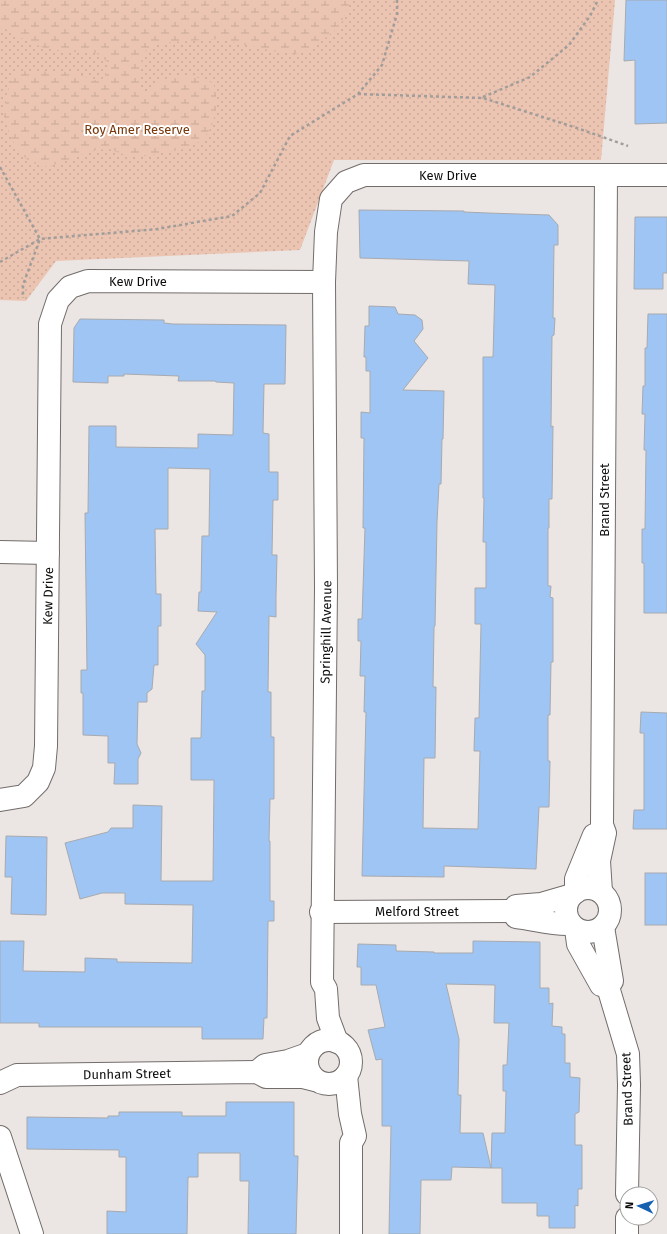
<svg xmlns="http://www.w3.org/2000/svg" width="667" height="1234" font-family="'Fira Sans',sans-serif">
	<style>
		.green { fill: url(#green-dots) }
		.wetland { fill: url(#wetland-marsh) }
		.building { fill: #9fc5f4; stroke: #a7aaaf }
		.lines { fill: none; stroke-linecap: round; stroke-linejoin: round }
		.street-casing { stroke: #726d6b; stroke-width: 24 }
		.path { stroke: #a19d9b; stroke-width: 2.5; stroke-dasharray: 3 3; stroke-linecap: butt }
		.street { stroke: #fff; stroke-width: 22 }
		.labels { text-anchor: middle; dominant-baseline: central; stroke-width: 4; stroke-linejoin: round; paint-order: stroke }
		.park-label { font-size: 13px; fill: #7a3709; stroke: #fff }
		.street-label { font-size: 13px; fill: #100e0d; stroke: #fff }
	</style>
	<defs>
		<pattern id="green-dots" width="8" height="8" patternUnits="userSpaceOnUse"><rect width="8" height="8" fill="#ecc5b2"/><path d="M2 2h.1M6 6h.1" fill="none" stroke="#c9a898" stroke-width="1.8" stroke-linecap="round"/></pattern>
		<pattern id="wetland-marsh" width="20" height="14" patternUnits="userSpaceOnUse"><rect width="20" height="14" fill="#ecc5b2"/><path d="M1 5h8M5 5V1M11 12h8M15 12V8" fill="none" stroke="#c9a898"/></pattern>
	</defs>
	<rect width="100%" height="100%" fill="#ebe5e3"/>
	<polygon class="green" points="0,0 615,0 601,160 334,160 300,250 56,261 26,301 0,300"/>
	<polygon class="wetland" points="0,0 351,0 340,26 312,49 295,54 273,51 218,39 159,43 145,51 139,81 140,90 146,92 151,90 159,82 172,76 188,76 204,79 213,83 216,91 216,111 211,128 202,140 189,148 146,156 128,156 109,149 95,150 48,167 31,163 19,152 9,134 4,116 7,92 15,71 77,72 92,81 105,78 109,63 96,53 70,52 44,48 21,38 0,26"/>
	<g class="building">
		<polygon points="626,0 667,0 667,123 635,124 635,60 624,61"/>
		<polygon points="359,210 464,211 464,212 488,213 549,215 558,225 558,245 554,245 553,318 555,318 554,335 552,336 551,427 553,426 552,499 549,499 549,528 548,528 548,586 551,586 550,597 553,598 553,662 551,662 550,715 548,715 548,761 550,761 549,807 539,807 536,869 444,866 444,877 362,876 366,712 364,712 365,676 360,676 361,641 358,641 358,619 362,619 365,528 363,528 364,438 361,438 361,412 370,413 370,371 366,371 366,357 364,357 365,326 369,326 369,306 395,307 398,314 415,315 422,320 423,329 414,341 428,358 403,390 444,391 443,439 442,439 441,484 439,484 437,522 435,626 434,627 433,687 436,687 435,758 424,758 423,828 478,829 480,751 474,751 475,718 479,718 481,624 475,624 475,588 486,588 486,542 483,542 484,498 483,498 483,357 493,357 495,285 468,284 469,261 360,258"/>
		<polygon points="635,217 667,217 667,273 663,273 663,289 634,289"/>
		<polygon points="648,314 667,314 667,613 644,613 644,563 642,563 642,529 645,529 646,450 644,450 645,414 642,414 643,386 645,386 645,348 647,348"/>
		<polygon points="80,319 164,320 164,323 173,324 286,325 285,384 264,384 263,433 269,434 269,472 278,472 278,500 273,500 272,555 277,555 276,596 276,617 269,616 268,692 271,692 271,737 274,737 274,799 270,799 269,841 270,841 270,901 274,901 274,921 268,921 267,1018 264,1018 263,1039 202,1039 202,1027 39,1027 39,1023 0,1023 0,941 24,941 23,971 85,972 85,958 117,959 117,962 192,963 193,905 125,904 125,893 102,893 80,899 65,843 108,832 111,828 133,828 133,805 162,806 161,881 213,881 214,780 191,780 191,738 201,738 202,691 205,691 205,655 196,644 217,612 198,611 199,592 201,592 202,536 209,536 210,469 168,468 168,529 155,529 156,594 161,594 161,626 158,626 158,665 154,665 152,689 147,693 147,702 138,702 137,744 141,753 138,759 138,784 114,784 115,763 108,763 108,736 83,735 83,693 81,693 81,670 87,670 85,513 88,513 89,426 116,426 116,447 198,448 198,434 233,435 234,383 216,382 215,381 178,381 179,376 124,374 124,376 108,376 108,383 73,382 74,328"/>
		<polygon points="641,712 667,713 667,829 633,829 634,810 644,810 644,733 640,733"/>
		<polygon points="6,836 47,837 46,915 11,914 12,877 5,877"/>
		<rect x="645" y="873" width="22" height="52"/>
		<polygon points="473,941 540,942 540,988 549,988 549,1004 553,1003 552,1026 562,1027 562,1034 565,1034 565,1063 570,1063 570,1077 580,1078 579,1112 575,1114 575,1145 582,1145 582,1189 578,1189 578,1206 575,1205 575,1228 549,1228 549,1216 537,1216 537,1203 502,1203 502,1168 491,1168 492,1133 505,1133 506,1091 503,1091 503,1065 507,1065 509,1023 494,1023 495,985 446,984 459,1039 458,1095 461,1095 460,1133 483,1133 491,1168 452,1167 451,1180 421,1180 420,1234 389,1234 391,1126 382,1126 382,1059 376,1060 368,1030 385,1027 376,985 361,985 361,967 357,967 358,944 396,945 396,951 434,952 434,953 473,953"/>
		<polygon points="226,1102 294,1102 294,1156 298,1156 296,1234 248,1234 249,1181 240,1181 240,1153 198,1153 198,1177 188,1177 187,1234 107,1234 107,1211 126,1212 126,1157 119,1157 119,1150 27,1149 27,1117 108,1118 108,1116 119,1116 119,1112 182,1112 182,1116 226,1116"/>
	</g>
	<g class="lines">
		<defs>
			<g id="street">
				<polyline points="324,282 326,588 322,982 326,989 328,1018 337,1042"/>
				<polyline points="0,552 48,553"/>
				<polyline points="0,800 24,796 38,782 44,768 46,746 50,324 58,300 70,287 88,281 324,282 326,232 331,199 346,182 364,175 667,175"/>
				<circle cx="588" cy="910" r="22"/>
				<polyline points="576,892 576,879 594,835"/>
				<polyline points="601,892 599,861 605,833 602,825 606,175"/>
				<polyline points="512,911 516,906 541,904 572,895"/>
				<path d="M 512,911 L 516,917 C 534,919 552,925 570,924"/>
				<polyline points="321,912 512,911"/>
				<polyline points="603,927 612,981 608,987 628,1054 629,1085 627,1194"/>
				<polyline points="576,929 578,944 601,985 608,987"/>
				<circle cx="329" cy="1062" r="22"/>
				<polyline points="258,1071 265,1065 288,1061 308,1054"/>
				<polyline points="346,1076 350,1114 355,1136 351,1143 351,1234"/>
				<polyline points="0,1083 17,1075 257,1072 266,1077 303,1077 315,1080"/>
				<polyline points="0,1137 32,1234"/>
				<polyline points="627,1234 627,1218"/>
			</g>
		</defs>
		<use href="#street" class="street-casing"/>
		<g class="path">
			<polyline points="358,94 483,98 574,127 628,146"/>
			<polyline points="483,97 530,77 569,45 590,16 598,0"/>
			<polyline points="0,167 40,239 23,285 23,298"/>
			<polyline points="0,262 40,239 157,229 232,216 260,193 290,136 358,94 382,65 397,14 397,0"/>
		</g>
		<use href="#street" class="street"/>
	</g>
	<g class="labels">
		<g class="park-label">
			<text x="137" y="129">Roy Amer Reserve</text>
		</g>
		<g class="street-label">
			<text x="448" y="175">Kew Drive</text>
			<text x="138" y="281">Kew Drive</text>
			<text transform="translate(604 500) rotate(-90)">Brand Street</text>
			<text transform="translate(48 596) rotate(-89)">Kew Drive</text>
			<text transform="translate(326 632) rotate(-89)">Springhill Avenue</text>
			<text x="417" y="911">Melford Street</text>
			<text transform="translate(127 1074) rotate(-1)">Dunham Street</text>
			<text transform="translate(627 1089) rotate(-92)">Brand Street</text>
		</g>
	</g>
	<g transform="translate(639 1206) rotate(274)"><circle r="19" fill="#ffffff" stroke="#9f9f9e"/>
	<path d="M0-3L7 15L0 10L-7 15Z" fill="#1561b0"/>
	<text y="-6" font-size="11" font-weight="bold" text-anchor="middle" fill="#100e0d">N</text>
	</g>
</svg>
